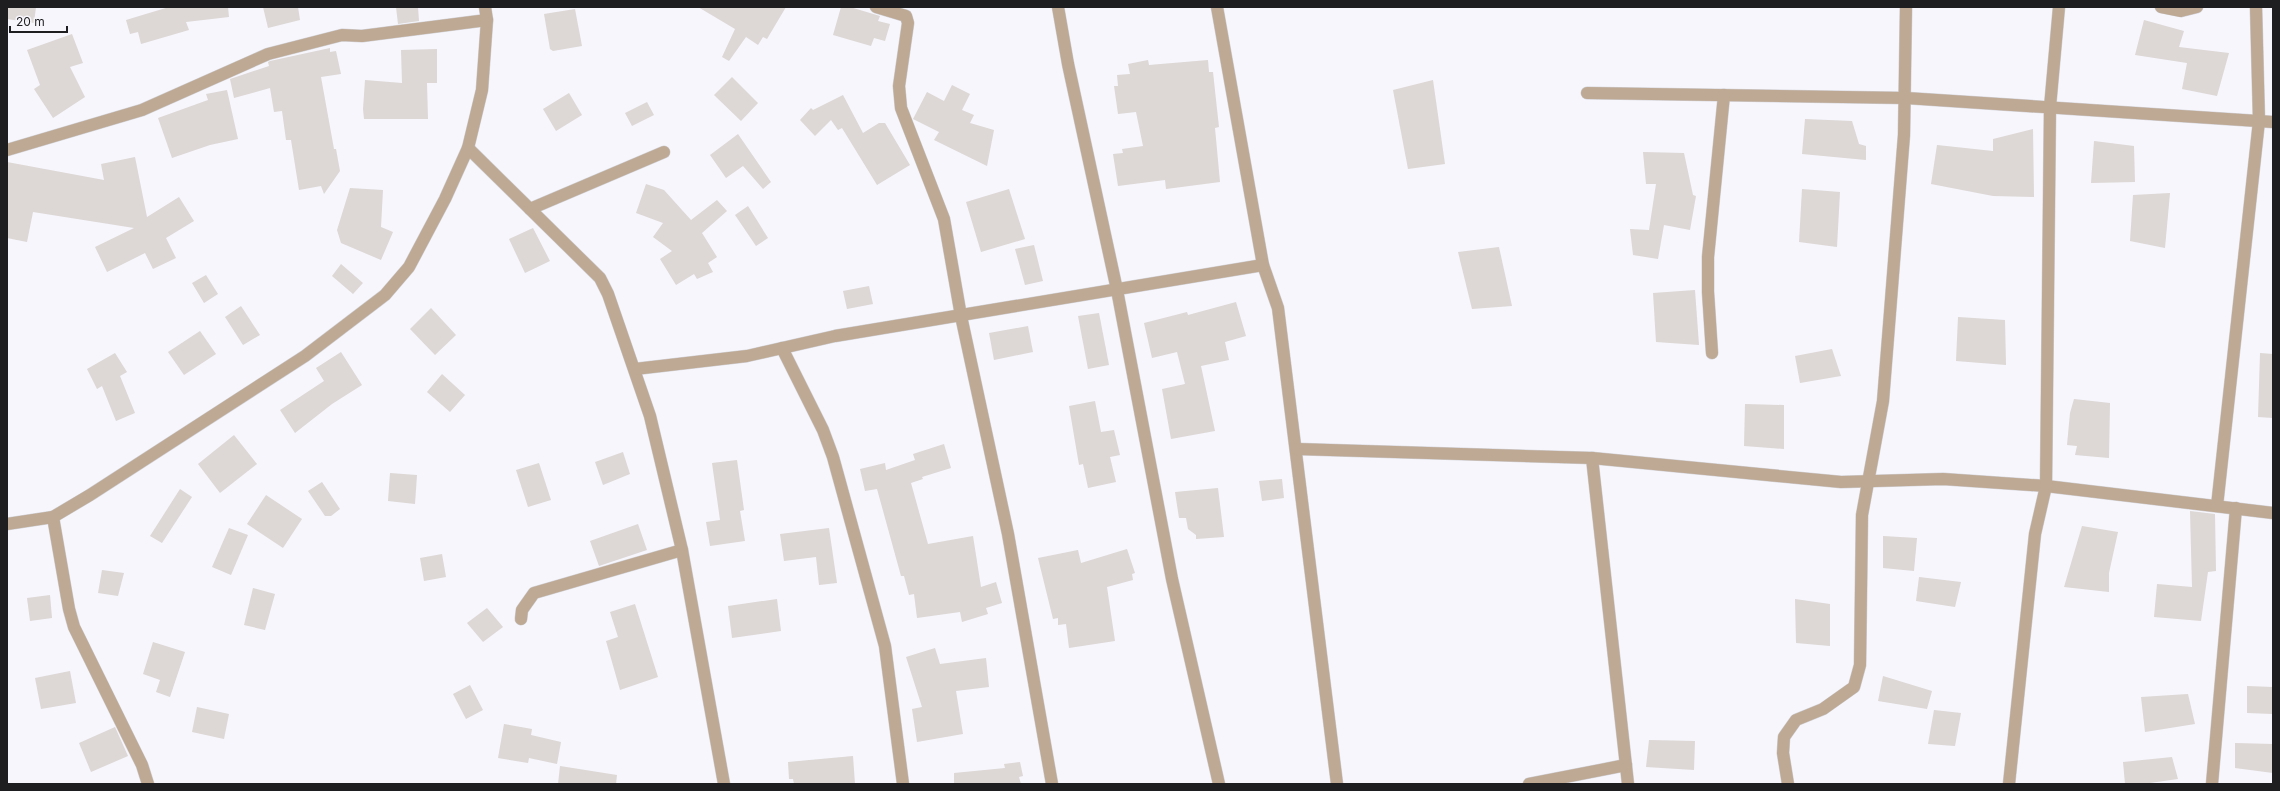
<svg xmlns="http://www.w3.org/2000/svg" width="2280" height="791" font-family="Inter,sans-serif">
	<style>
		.building { fill: #ddd7d5 }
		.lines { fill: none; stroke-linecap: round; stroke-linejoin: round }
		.minor-casing { stroke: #d3d3d9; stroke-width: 13 }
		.minor { stroke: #bea994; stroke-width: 12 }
	</style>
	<rect width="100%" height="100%" fill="#f6f6fc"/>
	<g class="building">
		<polygon points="7,7 36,7 34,23 7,19"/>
		<polygon points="169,7 228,7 229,17 186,22 189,30 141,44 138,32 130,34 126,20"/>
		<polygon points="263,7 298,7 300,20 268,28"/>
		<polygon points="396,7 418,7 419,21 398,24"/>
		<polygon points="698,7 786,7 767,39 763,37 758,45 746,37 729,61 722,57 735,29"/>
		<polygon points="841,7 850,7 880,16 878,21 890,24 885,41 874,38 871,46 833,35"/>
		<polygon points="575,9 582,46 553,51 550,49 544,14"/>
		<polygon points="2144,20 2184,31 2179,47 2229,53 2217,96 2182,89 2187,63 2135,55"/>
		<polygon points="72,34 83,63 70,67 85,97 53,118 34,89 40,85 27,50"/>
		<polygon points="330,48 330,52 336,51 341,74 321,77 334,149 336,149 340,171 324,194 321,186 299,190 291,140 286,140 282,111 274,112 270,88 234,98 230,79 269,66 268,62 270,61"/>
		<polygon points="437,49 437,83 427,83 428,119 364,119 363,109 365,80 402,83 401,50"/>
		<polygon points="1148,60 1149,65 1208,60 1209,72 1213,72 1217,109 1219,127 1215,128 1220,182 1166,189 1165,180 1118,186 1113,154 1123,153 1122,149 1143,146 1136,112 1118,114 1114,86 1118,86 1117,75 1130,74 1128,64"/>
		<polygon points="732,77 758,103 741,121 714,95"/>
		<polygon points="1433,80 1445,164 1408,169 1393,90"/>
		<polygon points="952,85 970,94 962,110 974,115 970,123 994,130 987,166 934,140 939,132 913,119 927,92 944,101"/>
		<polygon points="227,90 238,139 210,145 172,158 158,118 208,100 206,94"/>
		<polygon points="569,93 582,115 556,131 543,109"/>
		<polygon points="843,95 863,133 879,123 885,123 910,165 877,185 842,128 838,130 831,120 815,136 800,120 811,108 813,110"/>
		<polygon points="647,102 654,115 632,126 625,113"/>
		<polygon points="1805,119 1852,121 1859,144 1866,146 1866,160 1802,154"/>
		<polygon points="2033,129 2034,197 1993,196 1931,184 1937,145 1993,151 1993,139"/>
		<polygon points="738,134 771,182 763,189 743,166 726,178 710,155"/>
		<polygon points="2094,141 2134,146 2135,182 2091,183"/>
		<polygon points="1643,152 1684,153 1693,195 1696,196 1690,230 1664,225 1658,259 1633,255 1630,229 1649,230 1656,184 1646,184"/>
		<polygon points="135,157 147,217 179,197 194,221 166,238 176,258 153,269 145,253 107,272 95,247 134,228 33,212 27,242 7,238 7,162 104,180 101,164"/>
		<polygon points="646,184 664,190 691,220 717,200 727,211 702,233 717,257 708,263 713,272 697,279 694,274 676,285 660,259 672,251 653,237 663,223 636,213"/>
		<polygon points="350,188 383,190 381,227 393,232 381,260 341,243 337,230"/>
		<polygon points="1009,189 1025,239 981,252 966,202"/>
		<polygon points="1802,189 1840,192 1837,247 1799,242"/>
		<polygon points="2170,193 2165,248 2130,241 2133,195"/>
		<polygon points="748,206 768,238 756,246 735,215"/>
		<polygon points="533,228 550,261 525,273 509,239"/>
		<polygon points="1034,245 1043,281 1025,285 1015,249"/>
		<polygon points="1499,247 1512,306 1472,309 1458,252"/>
		<polygon points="341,264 363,283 353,294 332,276"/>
		<polygon points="206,275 218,294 204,303 192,283"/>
		<polygon points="869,286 873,304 847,309 843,291"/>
		<polygon points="1695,290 1699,345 1656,342 1653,293"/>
		<polygon points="1236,302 1246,336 1225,342 1229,360 1201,366 1215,431 1171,439 1162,389 1185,384 1177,352 1152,358 1144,323 1187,312 1188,315"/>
		<polygon points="241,306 260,335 243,345 225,317"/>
		<polygon points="431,308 456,335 435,355 410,329"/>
		<polygon points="1099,313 1109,365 1088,369 1078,316"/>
		<polygon points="1958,317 2005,320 2006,365 1956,361"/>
		<polygon points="1028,326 1033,352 994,360 989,333"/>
		<polygon points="200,331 216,354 184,375 168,352"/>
		<polygon points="1832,349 1841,376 1800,383 1795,356"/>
		<polygon points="341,352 362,385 332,404 295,433 280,410 324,381 316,368"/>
		<polygon points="115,353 127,372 120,376 135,413 116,421 102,386 97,389 87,369"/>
		<polygon points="2260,353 2273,354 2273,418 2258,417"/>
		<polygon points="442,374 465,395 450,412 427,392"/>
		<polygon points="2074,399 2110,403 2109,458 2075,455 2077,446 2067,445 2070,413"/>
		<polygon points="1095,401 1101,432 1114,430 1120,455 1110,457 1116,482 1088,488 1083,464 1079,465 1069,406"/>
		<polygon points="1745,404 1784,405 1784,449 1744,446"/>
		<polygon points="234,435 257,464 220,493 198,464"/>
		<polygon points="944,444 951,468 922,477 923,479 911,483 928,544 973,536 981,587 996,582 1002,603 986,608 988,614 962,622 960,612 917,618 914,594 909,595 904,576 901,576 877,489 865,491 860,469 885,463 886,470 915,460 913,454"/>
		<polygon points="623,452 630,474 603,485 595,462"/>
		<polygon points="737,460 744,510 740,511 745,541 710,546 706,522 720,520 712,463"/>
		<polygon points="539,463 551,500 528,507 516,470"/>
		<polygon points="390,473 417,475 415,504 388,501"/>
		<polygon points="1282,479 1284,498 1262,501 1259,481"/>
		<polygon points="322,482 340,509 331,516 325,516 308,491"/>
		<polygon points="1218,488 1224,537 1196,539 1196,535 1188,529 1186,518 1179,518 1175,492"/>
		<polygon points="180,489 192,497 162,543 150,536"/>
		<polygon points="266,495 302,519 283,548 247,524"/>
		<polygon points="2190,511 2215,514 2216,571 2208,572 2201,621 2154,617 2157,584 2192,587"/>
		<polygon points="638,524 647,550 599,566 590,541"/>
		<polygon points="2082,526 2118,532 2109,573 2109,592 2064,587"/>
		<polygon points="229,528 248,535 231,575 212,567"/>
		<polygon points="829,528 837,583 819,585 816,557 784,561 780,534"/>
		<polygon points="1883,536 1917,538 1914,571 1883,568"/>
		<polygon points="1127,549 1135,573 1132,574 1133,580 1107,587 1115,641 1069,648 1066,624 1058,625 1058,618 1053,619 1038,558 1078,550 1081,563"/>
		<polygon points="442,554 446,577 424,581 420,558"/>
		<polygon points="102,570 124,573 118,596 98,593"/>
		<polygon points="1919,577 1961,582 1955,607 1916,601"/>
		<polygon points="253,588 275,594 265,630 244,625"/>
		<polygon points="50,595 52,618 30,621 27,598"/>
		<polygon points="777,599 781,631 732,638 728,606"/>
		<polygon points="1795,599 1830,604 1830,646 1796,643"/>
		<polygon points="635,604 658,677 620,690 606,641 618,637 610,612"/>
		<polygon points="487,608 503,627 483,642 467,623"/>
		<polygon points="153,642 185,652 170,697 156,692 160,680 143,674"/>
		<polygon points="935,648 940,664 986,658 989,687 956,691 963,734 917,742 912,709 922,707 906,657"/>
		<polygon points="70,671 76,703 41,709 35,678"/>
		<polygon points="1883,676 1932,691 1927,709 1878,701"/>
		<polygon points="470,685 483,710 466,719 453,694"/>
		<polygon points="2247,686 2273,687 2273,714 2247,713"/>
		<polygon points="2188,694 2195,724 2145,732 2141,697"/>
		<polygon points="197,707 229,714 224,739 192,732"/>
		<polygon points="1934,710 1961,713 1955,746 1928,744"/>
		<polygon points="504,724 532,729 531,735 561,742 557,764 529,758 528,763 498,758"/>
		<polygon points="115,727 128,756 91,772 79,743"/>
		<polygon points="1649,740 1695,741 1694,770 1646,767"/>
		<polygon points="2235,743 2273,744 2273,773 2235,768"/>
		<polygon points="853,756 855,784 794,784 793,779 789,779 788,762"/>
		<polygon points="2172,757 2178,779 2143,784 2125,784 2123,762"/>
		<polygon points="1020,762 1023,776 1019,777 1021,784 954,784 954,773 1005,768 1004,764"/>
		<polygon points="560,766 617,775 616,784 558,784"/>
	</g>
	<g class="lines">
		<defs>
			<g id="minor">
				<polyline points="876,7 906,16 908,23 899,86 901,108 944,219 961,316 1008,534 1052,784"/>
				<polyline points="1058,7 1068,64 1117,290 1172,579 1219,784"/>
				<polyline points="1217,7 1263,265 1278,308 1337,784"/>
				<polyline points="2161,7 2181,11 2197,7"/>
				<polyline points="1587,93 1906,98 2273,122"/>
				<polyline points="468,148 600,278 608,294 650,416 682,550 724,784"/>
				<polyline points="7,150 142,110 268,54 342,35 362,36 487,20"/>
				<polyline points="530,209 664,152"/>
				<polyline points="782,348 823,430 833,457 885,646 903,784"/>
				<polyline points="1712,353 1708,292 1708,257 1724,95"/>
				<polyline points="635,369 747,356 835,336 1263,265"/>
				<polyline points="1297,449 1592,458 1841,482 1943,479 2046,486 2273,513"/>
				<polyline points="1592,458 1628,784"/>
				<polyline points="2217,506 2259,121 2256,7"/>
				<polyline points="53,517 69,609 74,627 142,765 148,784"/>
				<polyline points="7,524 53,517 90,495 305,356 385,295 409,267 445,199 468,148 482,90 487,20 485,7"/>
				<polyline points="521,619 522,610 534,593 682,550"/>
				<polyline points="1529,784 1626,765"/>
				<polyline points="1788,784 1783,753 1784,737 1796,720 1823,709 1854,687 1860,665 1862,515 1883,401 1904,135 1906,7"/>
				<polyline points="2009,784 2035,534 2046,486 2050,107 2059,7"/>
				<polyline points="2212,784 2236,508"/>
			</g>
		</defs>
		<use href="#minor" class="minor-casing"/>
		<use href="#minor" class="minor"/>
	</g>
	<rect width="2280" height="791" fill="none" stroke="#1e1e20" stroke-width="16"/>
	<path d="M10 26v6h57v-6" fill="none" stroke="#1e1e20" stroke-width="2"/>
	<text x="16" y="26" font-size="12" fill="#1e1e20" stroke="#f6f6fc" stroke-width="3" paint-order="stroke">20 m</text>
</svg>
